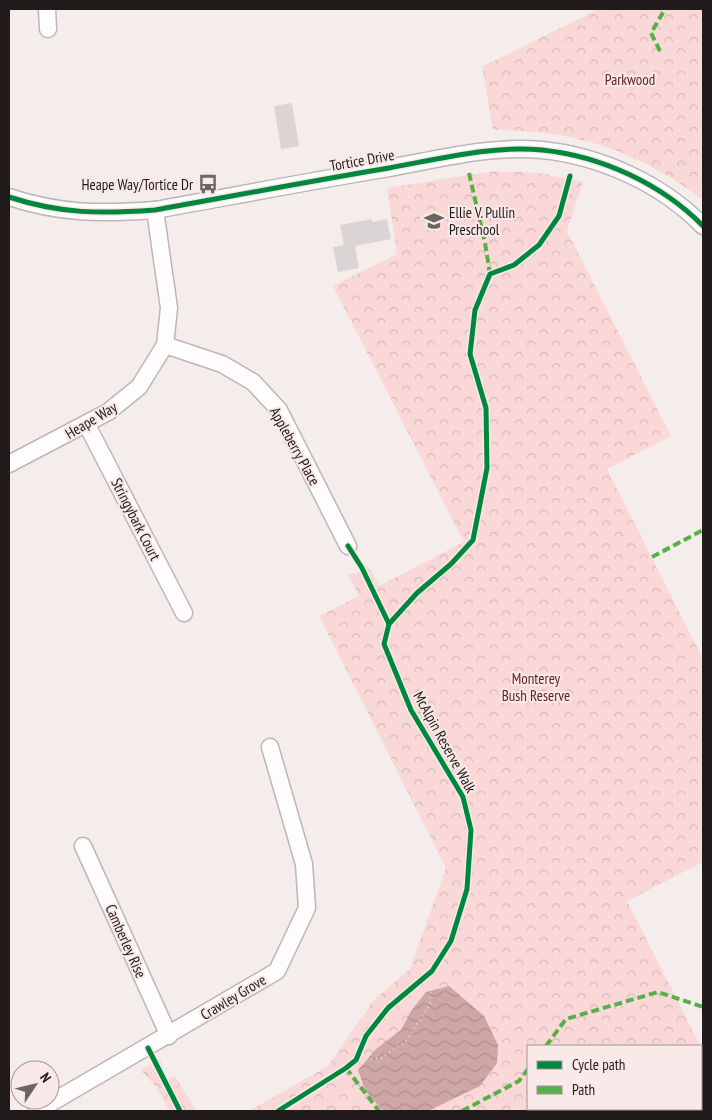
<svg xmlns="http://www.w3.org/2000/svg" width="712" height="1120" font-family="'PT Sans Narrow',sans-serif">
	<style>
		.park { fill: url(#park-crowns) }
		.water { fill: url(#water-waves) }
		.building { fill: #dad4d4 }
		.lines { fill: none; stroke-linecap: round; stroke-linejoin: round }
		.street-casing { stroke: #bdb6b6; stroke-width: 19 }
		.path { stroke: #dad8d8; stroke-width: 2.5; stroke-dasharray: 1 4; stroke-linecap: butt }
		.street { stroke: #fefcfc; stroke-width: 16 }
		.quiet { stroke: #55b145; stroke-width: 4; stroke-dasharray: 8 4; stroke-linecap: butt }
		.cycleway-casing { stroke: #f9e9e8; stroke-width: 8 }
		.cycleway { stroke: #00873e; stroke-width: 5 }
		.labels { text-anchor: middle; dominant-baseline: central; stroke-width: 4; stroke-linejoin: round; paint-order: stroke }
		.park-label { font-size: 15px; fill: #652225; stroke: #f9e9e8 }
		.street-label { font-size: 15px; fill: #201a1a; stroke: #f9e9e8 }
		.poi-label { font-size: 15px; fill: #201a1a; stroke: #f9e9e8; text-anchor: end }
	</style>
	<defs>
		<pattern id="park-crowns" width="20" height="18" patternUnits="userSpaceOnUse" patternTransform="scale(1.25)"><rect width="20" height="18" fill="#f9d8d7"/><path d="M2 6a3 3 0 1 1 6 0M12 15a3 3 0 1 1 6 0" fill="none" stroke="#d5b9b8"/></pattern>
		<pattern id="water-waves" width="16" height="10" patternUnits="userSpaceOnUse" patternTransform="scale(1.25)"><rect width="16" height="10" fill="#cea6a5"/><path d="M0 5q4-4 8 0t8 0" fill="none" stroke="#b18e8d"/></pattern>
	</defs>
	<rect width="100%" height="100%" fill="#f5ecec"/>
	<g class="park">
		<path d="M 599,9 L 703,9 L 703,200 C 637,150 576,130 493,130 L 482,67 Z"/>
		<polygon points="495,171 540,173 583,182 567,231 671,436 607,469 703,659 703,862 627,901 699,1043 694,1046 528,1046 528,1109 570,1109 570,1111 249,1111 328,1066 373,1001 410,969 446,868 319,616 359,596 348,574 357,573 368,565 379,586 464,542 333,286 397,254 387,188"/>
		<polygon points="160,1060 167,1080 175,1076 196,1111 170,1111 156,1087 141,1070"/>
	</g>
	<polygon class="water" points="449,986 484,1016 498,1045 497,1063 480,1086 428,1111 383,1111 365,1090 358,1070 377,1048 401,1030 411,1011 426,992"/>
	<g class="building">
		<polygon points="292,103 299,146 281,149 274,106"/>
		<polygon points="372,219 372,222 387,219 391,239 355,246 359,268 338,272 333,247 344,245 340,225"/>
	</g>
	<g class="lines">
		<defs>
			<g id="street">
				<polyline points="47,9 48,29"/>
				<path d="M 9,197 C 61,214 101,214 155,210 C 233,196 311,181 389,168 C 439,159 492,145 542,150 C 601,156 662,184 703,226"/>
				<polyline points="165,345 222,364 253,382 279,410 348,546"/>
				<polyline points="87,425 184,613"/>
				<polyline points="9,464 108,412 139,387 165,345 169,308 155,210"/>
				<polyline points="83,846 169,1036"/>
				<polyline points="37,1111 277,971 307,908 304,864 270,747"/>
			</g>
		</defs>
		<use href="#street" class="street-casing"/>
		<g class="path">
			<polyline points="634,158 703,121"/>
			<polyline points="667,175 673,167 703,160"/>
			<polyline points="356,1060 381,1058 406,1041 430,1004 432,971"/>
		</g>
		<use href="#street" class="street"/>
		<g class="quiet">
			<polyline points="660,51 651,33 665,9"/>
			<polyline points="469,173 485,243 490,274"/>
			<polyline points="652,557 703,530"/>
			<polyline points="546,1046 566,1019 658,992 703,1007"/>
			<polyline points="346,1068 379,1111"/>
			<polyline points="462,1111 519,1081 528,1069"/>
		</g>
		<defs>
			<g id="cycleway">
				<path d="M 9,197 C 61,214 101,214 155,210 C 233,196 311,181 389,168 C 439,159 492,145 542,150 C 601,156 662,184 703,226"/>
				<polyline points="348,546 362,568 389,624"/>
				<polyline points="148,1048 180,1111"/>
				<polyline points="278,1111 346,1068 356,1060 366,1036 388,1008 432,971 451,941 467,889 471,830 463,797 411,710 384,644 389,624 417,593 451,564 473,540 487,468 486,408 470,354 475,310 490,274 514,265 539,245 559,216 570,176"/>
			</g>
		</defs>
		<use href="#cycleway" class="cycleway-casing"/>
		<use href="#cycleway" class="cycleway"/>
	</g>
	<defs>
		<symbol id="bus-bare" viewBox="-9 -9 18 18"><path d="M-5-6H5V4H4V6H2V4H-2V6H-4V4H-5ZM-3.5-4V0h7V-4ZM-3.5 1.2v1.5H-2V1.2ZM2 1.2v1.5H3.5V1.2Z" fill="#6b6464" stroke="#f9e9e8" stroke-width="2.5" paint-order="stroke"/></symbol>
		<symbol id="school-bare" viewBox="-9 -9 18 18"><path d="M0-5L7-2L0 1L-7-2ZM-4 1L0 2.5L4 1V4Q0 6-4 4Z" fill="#6b6464" stroke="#f9e9e8" stroke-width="2.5" paint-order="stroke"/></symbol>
	</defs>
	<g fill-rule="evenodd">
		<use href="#bus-bare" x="194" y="170" width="28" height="28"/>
		<use href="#school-bare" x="420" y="207" width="28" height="28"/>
	</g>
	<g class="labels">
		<g class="park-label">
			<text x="630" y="79">Parkwood</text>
			<text x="536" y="678">Monterey<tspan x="536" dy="17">Bush Reserve</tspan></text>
		</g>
		<g class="street-label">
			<text transform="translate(362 160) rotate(-10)">Tortice Drive</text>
			<text transform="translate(91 420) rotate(-31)">Heape Way</text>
			<text transform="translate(295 446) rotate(61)">Appleberry Place</text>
			<text transform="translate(136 519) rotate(63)">Stringybark Court</text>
			<text transform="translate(445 742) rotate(61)">McAlpin Reserve Walk</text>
			<text transform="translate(126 941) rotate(66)">Camberley Rise</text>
			<text transform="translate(233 997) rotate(-31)">Crawley Grove</text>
		</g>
		<g class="poi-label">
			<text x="193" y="184">Heape Way/Tortice Dr</text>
			<text x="449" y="212" text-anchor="start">Ellie V. Pullin<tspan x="449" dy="17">Preschool</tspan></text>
		</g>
	</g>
	<rect width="712" height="1120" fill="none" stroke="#201a1a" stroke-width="20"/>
	<rect x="527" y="1045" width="175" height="65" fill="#f9e9e8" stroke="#a29696"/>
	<rect x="537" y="1061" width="25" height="8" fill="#00873e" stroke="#a29696"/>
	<text x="572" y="1070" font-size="15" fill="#201a1a">Cycle path</text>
	<rect x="537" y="1086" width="25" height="8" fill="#55b145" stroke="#a29696"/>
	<text x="572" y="1095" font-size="15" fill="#201a1a">Path</text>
	<g transform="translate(35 1085) rotate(55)"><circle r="24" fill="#f9e9e8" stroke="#a29696"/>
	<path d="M0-4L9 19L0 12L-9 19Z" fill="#6b6464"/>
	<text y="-8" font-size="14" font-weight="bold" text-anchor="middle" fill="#201a1a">N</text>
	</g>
</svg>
